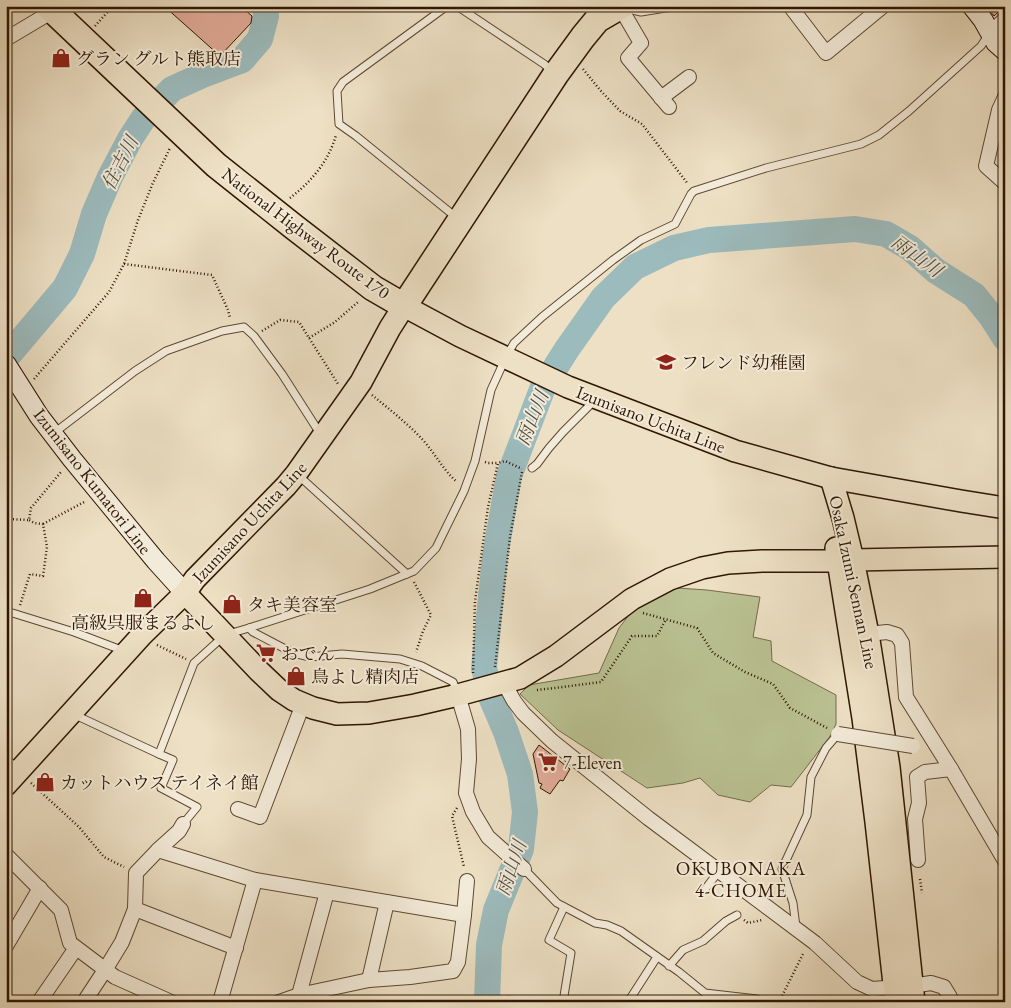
<svg xmlns="http://www.w3.org/2000/svg" width="1011" height="1008" font-family="'EB Garamond','Noto Serif JP',serif">
	<style>
		.green { fill: #bac293; stroke: #746c4a }
		.lines { fill: none; stroke-linecap: round; stroke-linejoin: round }
		.river { stroke: #9cbbbd; stroke-width: 26 }
		.building { fill: #e4ad9b; stroke: #2f1602 }
		.lane-casing { stroke: #5e4832; stroke-width: 9 }
		.street-casing { stroke: #5e4832; stroke-width: 16 }
		.secondary-casing { stroke: #2f1602; stroke-width: 21 }
		.primary-casing { stroke: #2f1602; stroke-width: 24 }
		.highway-casing { stroke: #2f1602; stroke-width: 28 }
		.path { stroke: #2f1602; stroke-width: 2.5; stroke-dasharray: 1 2.5; stroke-linecap: butt }
		.lane { stroke: #f3ebd9; stroke-width: 7 }
		.street { stroke: #f3ebd9; stroke-width: 14 }
		.secondary { stroke: #f3ebd9; stroke-width: 19 }
		.primary { stroke: #ede0c4; stroke-width: 21 }
		.highway { stroke: #ede0c4; stroke-width: 25 }
		.street-bridge-casing { stroke: #5e4832; stroke-width: 16; stroke-linecap: butt }
		.street-bridge { stroke: #f3ebd9; stroke-width: 14 }
		.labels { text-anchor: middle; dominant-baseline: central; stroke-width: 4; stroke-linejoin: round; paint-order: stroke }
		.poi-label { font-size: 18px; fill: #2f1602; stroke: #f3ebd9; text-anchor: start }
		.street-label { font-size: 18px; fill: #2f1602; stroke: #f3ebd9 }
		.water-label { font-size: 19px; font-style: italic; fill: #555043; stroke: #f3ebd9 }
		.neighbourhood-label { font-size: 19px; letter-spacing: 1px; fill: #2f1602; stroke: #f3ebd9 }
	</style>
	<rect width="100%" height="100%" fill="#ede0c4"/>
	<filter id="stains"><feTurbulence type="fractalNoise" baseFrequency=".004" numOctaves="4"/><feColorMatrix values="0 0 0 0 .2 0 0 0 0 .09 0 0 0 0 .02 0 0 0 .5 -.17"/></filter>
	<radialGradient id="worn" r=".72"><stop offset=".6" stop-color="#630" stop-opacity="0"/><stop offset="1" stop-color="#630" stop-opacity=".3"/></radialGradient>
	<g class="green">
		<polygon points="677,588 707,590 760,597 753,637 771,641 772,661 836,695 836,724 829,738 791,787 771,785 750,802 718,795 700,778 683,783 647,788 558,730 520,694 529,685 599,673 619,628 632,611"/>
		<polygon points="507,996 519,997 527,1001 527,1002 502,1002"/>
	</g>
	<g class="lines">
		<g class="river">
			<polyline points="6,358 65,288 82,254 94,214 110,177 130,139 143,119 172,89 205,74 242,60 260,39 266,16 265,6"/>
			<polyline points="487,1002 489,945 496,910 521,849 525,812 520,774 506,732 491,697 484,668 495,556 509,476 543,387 567,349 603,298 635,267 674,248 709,240 855,229 886,234 910,248 936,271 974,295 991,316 1005,338"/>
		</g>
	</g>
	<g class="building">
		<polygon points="164,6 248,6 245,10 252,16 251,23 220,56"/>
		<polygon points="986,6 1005,6 994,16"/>
		<polygon points="539,745 570,769 563,781 560,780 550,794 540,788 542,784 539,783 533,754"/>
	</g>
	<g class="lines">
		<defs>
			<g id="lane">
				<polyline points="447,6 343,82 337,91 339,124 356,136 457,218"/>
				<polyline points="457,6 544,64 552,71"/>
				<polyline points="624,8 641,12 678,6"/>
				<polyline points="54,433 135,371 166,351 222,331 244,327 254,336 282,374 321,435"/>
				<polyline points="532,468 537,464 549,448 563,432 589,406 592,399"/>
				<polyline points="299,476 407,574"/>
				<polyline points="6,611 74,632 124,651"/>
				<polyline points="249,628 253,632 293,653 310,657 342,654 400,659 422,666 453,682 457,692"/>
				<polyline points="73,714 159,754"/>
				<polyline points="6,758 16,768"/>
				<polyline points="183,824 197,807 161,788 173,760 159,754 194,663 225,635 249,628 370,589 414,571 436,548 464,491 475,461 491,390 506,357 514,343 542,317 613,260 641,240 675,224 691,194 694,191 766,168 861,144 879,135 909,111 981,46 989,34"/>
				<polyline points="524,869 557,903 595,923 607,925 621,931 679,972 705,993 757,999 763,1002"/>
				<polyline points="706,888 719,871"/>
				<polyline points="796,927 793,903 782,869 807,815 811,777 826,748 838,734"/>
				<polyline points="669,966 683,950 703,941 726,921 737,915"/>
				<polyline points="563,1002 571,953 549,940 564,907"/>
				<polyline points="628,1002 657,957"/>
			</g>
			<g id="street">
				<polyline points="790,6 826,53 883,6"/>
				<polyline points="620,7 641,43 628,58 669,107"/>
				<polyline points="990,33 1005,19"/>
				<polyline points="6,39 53,11"/>
				<polyline points="1005,97 999,110 986,166 1005,183"/>
				<polyline points="661,98 689,77"/>
				<polyline points="868,634 887,632 897,635 902,643 906,697 951,769 1005,861"/>
				<polyline points="504,683 514,701 523,713 552,741 648,818 815,943 857,982 872,989 912,986 931,983 944,987 950,997 949,1002"/>
				<polyline points="458,695 468,729 469,759 466,793 473,812 488,837 524,869"/>
				<polyline points="238,809 260,817 303,704"/>
				<polyline points="158,850 255,880 464,915"/>
				<polyline points="6,855 61,910 70,943 115,977 171,1002"/>
				<polyline points="918,860 915,819 919,803 917,777 925,772 951,769"/>
				<polyline points="135,909 236,948"/>
				<polyline points="6,946 40,888"/>
				<polyline points="369,980 387,902"/>
				<polyline points="299,995 327,892"/>
				<polyline points="39,1002 76,948"/>
				<polyline points="84,1002 105,970 122,942 135,909 136,873 158,850 179,831 183,824"/>
				<polyline points="220,1002 255,880"/>
				<polyline points="279,1002 299,995 369,980 410,977 453,971 458,962 464,915 467,881"/>
			</g>
			<g id="secondary">
				<polyline points="972,6 983,20 996,43 1005,51"/>
				<polyline points="6,364 39,416 72,459 156,561 185,593"/>
			</g>
			<g id="primary">
				<polyline points="831,478 843,518 853,560 868,634 889,767 914,1002"/>
				<polyline points="836,548 863,718 876,822 896,1002"/>
				<polyline points="853,560 1005,557"/>
				<polyline points="185,593 259,671 279,690 294,700 313,708 337,714 369,713 415,705 458,695 520,678 556,656 632,599 670,579 702,568 728,563 762,561 838,561"/>
				<polyline points="6,785 142,635 185,593 195,579 286,486 296,474 361,382 390,328 404,306 460,336 568,387 735,451 831,478 961,501 1005,508"/>
			</g>
			<polyline id="highway" points="48,6 216,165 294,227 373,288 404,306 556,74 583,37 597,20 621,6"/>
		</defs>
		<use href="#lane" class="lane-casing"/>
		<use href="#street" class="street-casing"/>
		<use href="#secondary" class="secondary-casing"/>
		<use href="#primary" class="primary-casing"/>
		<use href="#highway" class="highway-casing"/>
		<g class="path">
			<polyline points="95,26 113,6"/>
			<polyline points="583,69 600,90 620,111 642,124 688,184"/>
			<path d="M 290,198 C 311,182 329,161 336,135"/>
			<polyline points="124,264 212,275 228,310 230,318"/>
			<polyline points="262,331 280,320 299,322 338,384"/>
			<polyline points="309,338 335,322 358,302"/>
			<polyline points="34,379 109,292 124,264 138,220 152,185 170,148"/>
			<path d="M 372,395 C 389,409 407,423 422,439 C 435,453 443,470 457,482"/>
			<polyline points="485,462 488,463 498,463"/>
			<polyline points="6,519 29,520 31,508 61,472"/>
			<polyline points="43,524 86,501"/>
			<polyline points="414,582 431,615 423,631 416,652"/>
			<polyline points="20,605 30,574 43,576 47,547 43,524 34,523 29,520"/>
			<polyline points="643,613 697,628 713,653 745,672 773,684 790,708 827,728"/>
			<polyline points="157,645 186,659"/>
			<polyline points="495,667 510,537 522,472"/>
			<polyline points="473,673 475,601 488,507 498,463 505,461 522,469"/>
			<polyline points="537,690 555,688 601,682 632,636 657,636 666,619"/>
			<polyline points="31,783 79,827 104,857 124,867"/>
			<polyline points="457,808 452,816 464,867"/>
			<polyline points="920,879 922,893"/>
			<polyline points="744,920 748,923 762,920"/>
			<polyline points="779,1002 804,952"/>
		</g>
		<use href="#lane" class="lane"/>
		<use href="#street" class="street"/>
		<use href="#secondary" class="secondary"/>
		<use href="#primary" class="primary"/>
		<use href="#highway" class="highway"/>
		<defs>
			<polyline id="street-bridge" points="838,734 913,746"/>
		</defs>
		<use href="#street-bridge" class="street-bridge-casing"/>
		<use href="#street-bridge" class="street-bridge"/>
	</g>
	<defs>
		<symbol id="shop-bare" viewBox="-9 -9 18 18"><path d="M-5-2.5h2.3a2.7 3.5 0 0 1 5.4 0H5L5.5 6h-11ZM-1.5-2.5h3a1.5 2.3 0 0 0-3 0Z" fill="#8f2418" stroke="#f3ebd9" stroke-width="2.5" paint-order="stroke"/></symbol>
		<symbol id="school-bare" viewBox="-9 -9 18 18"><path d="M0-5L7-2L0 1L-7-2ZM-4 1L0 2.5L4 1V4Q0 6-4 4Z" fill="#8f2418" stroke="#f3ebd9" stroke-width="2.5" paint-order="stroke"/></symbol>
		<symbol id="supermarket-bare" viewBox="-9 -9 18 18"><path d="M-6-5.5h2.5l.6 2H6L4.5 2H-2.5L-4.4-4H-6ZM-1.5 3.2a1.3 1.3 0 1 0 .1 0ZM3 3.2a1.3 1.3 0 1 0 .1 0Z" fill="#8f2418" stroke="#f3ebd9" stroke-width="2.5" paint-order="stroke"/></symbol>
	</defs>
	<g fill-rule="evenodd">
		<use href="#shop-bare" x="47" y="44" width="28" height="28"/>
		<use href="#school-bare" x="652" y="348" width="28" height="28"/>
		<use href="#shop-bare" x="129" y="584" width="28" height="28"/>
		<use href="#shop-bare" x="218" y="590" width="28" height="28"/>
		<use href="#supermarket-bare" x="252" y="639" width="28" height="28"/>
		<use href="#shop-bare" x="282" y="662" width="28" height="28"/>
		<use href="#supermarket-bare" x="534" y="748" width="28" height="28"/>
		<use href="#shop-bare" x="31" y="768" width="28" height="28"/>
	</g>
	<g class="labels">
		<g class="poi-label">
			<text x="76" y="58">グラン グルト熊取店</text>
			<text x="681" y="362">フレンド幼稚園</text>
			<text x="247" y="604">タキ美容室</text>
			<text x="143" y="622" text-anchor="middle">高級呉服まるよし</text>
			<text x="281" y="653">おでん</text>
			<text x="311" y="676">鳥よし精肉店</text>
			<text x="563" y="762">7-Eleven</text>
			<text x="60" y="782">カットハウス テイネイ館</text>
		</g>
		<g class="street-label">
			<text transform="translate(306 233) rotate(37)">National Highway Route 170</text>
			<text transform="translate(651 419) rotate(21)">Izumisano Uchita Line</text>
			<text transform="translate(93 481) rotate(52)">Izumisano Kumatori Line</text>
			<text transform="translate(249 522) rotate(-47)">Izumisano Uchita Line</text>
			<text transform="translate(854 582) rotate(78)">Osaka Izumi Sennan Line</text>
		</g>
		<g class="water-label">
			<text transform="translate(120 163) rotate(-63)">住吉川</text>
			<text transform="translate(917 256) rotate(36)">雨山川</text>
			<text transform="translate(532 418) rotate(-68)">雨山川</text>
			<text transform="translate(511 868) rotate(-71)">雨山川</text>
		</g>
		<g class="neighbourhood-label">
			<text x="741" y="868">OKUBONAKA<tspan x="741" dy="22">4-CHOME</tspan></text>
		</g>
	</g>
	<rect width="1011" height="1008" fill="none" stroke="#ede0c4" stroke-width="25"/>
	<rect x="8" y="8" width="996" height="993" fill="none" stroke="#2f1602" stroke-width="2.5"/>
	<rect x="12" y="12" width="986" height="983" fill="none" stroke="#2f1602"/>
	<rect width="100%" height="100%" filter="url(#stains)"/>
	<rect width="100%" height="100%" fill="url(#worn)"/>
</svg>
